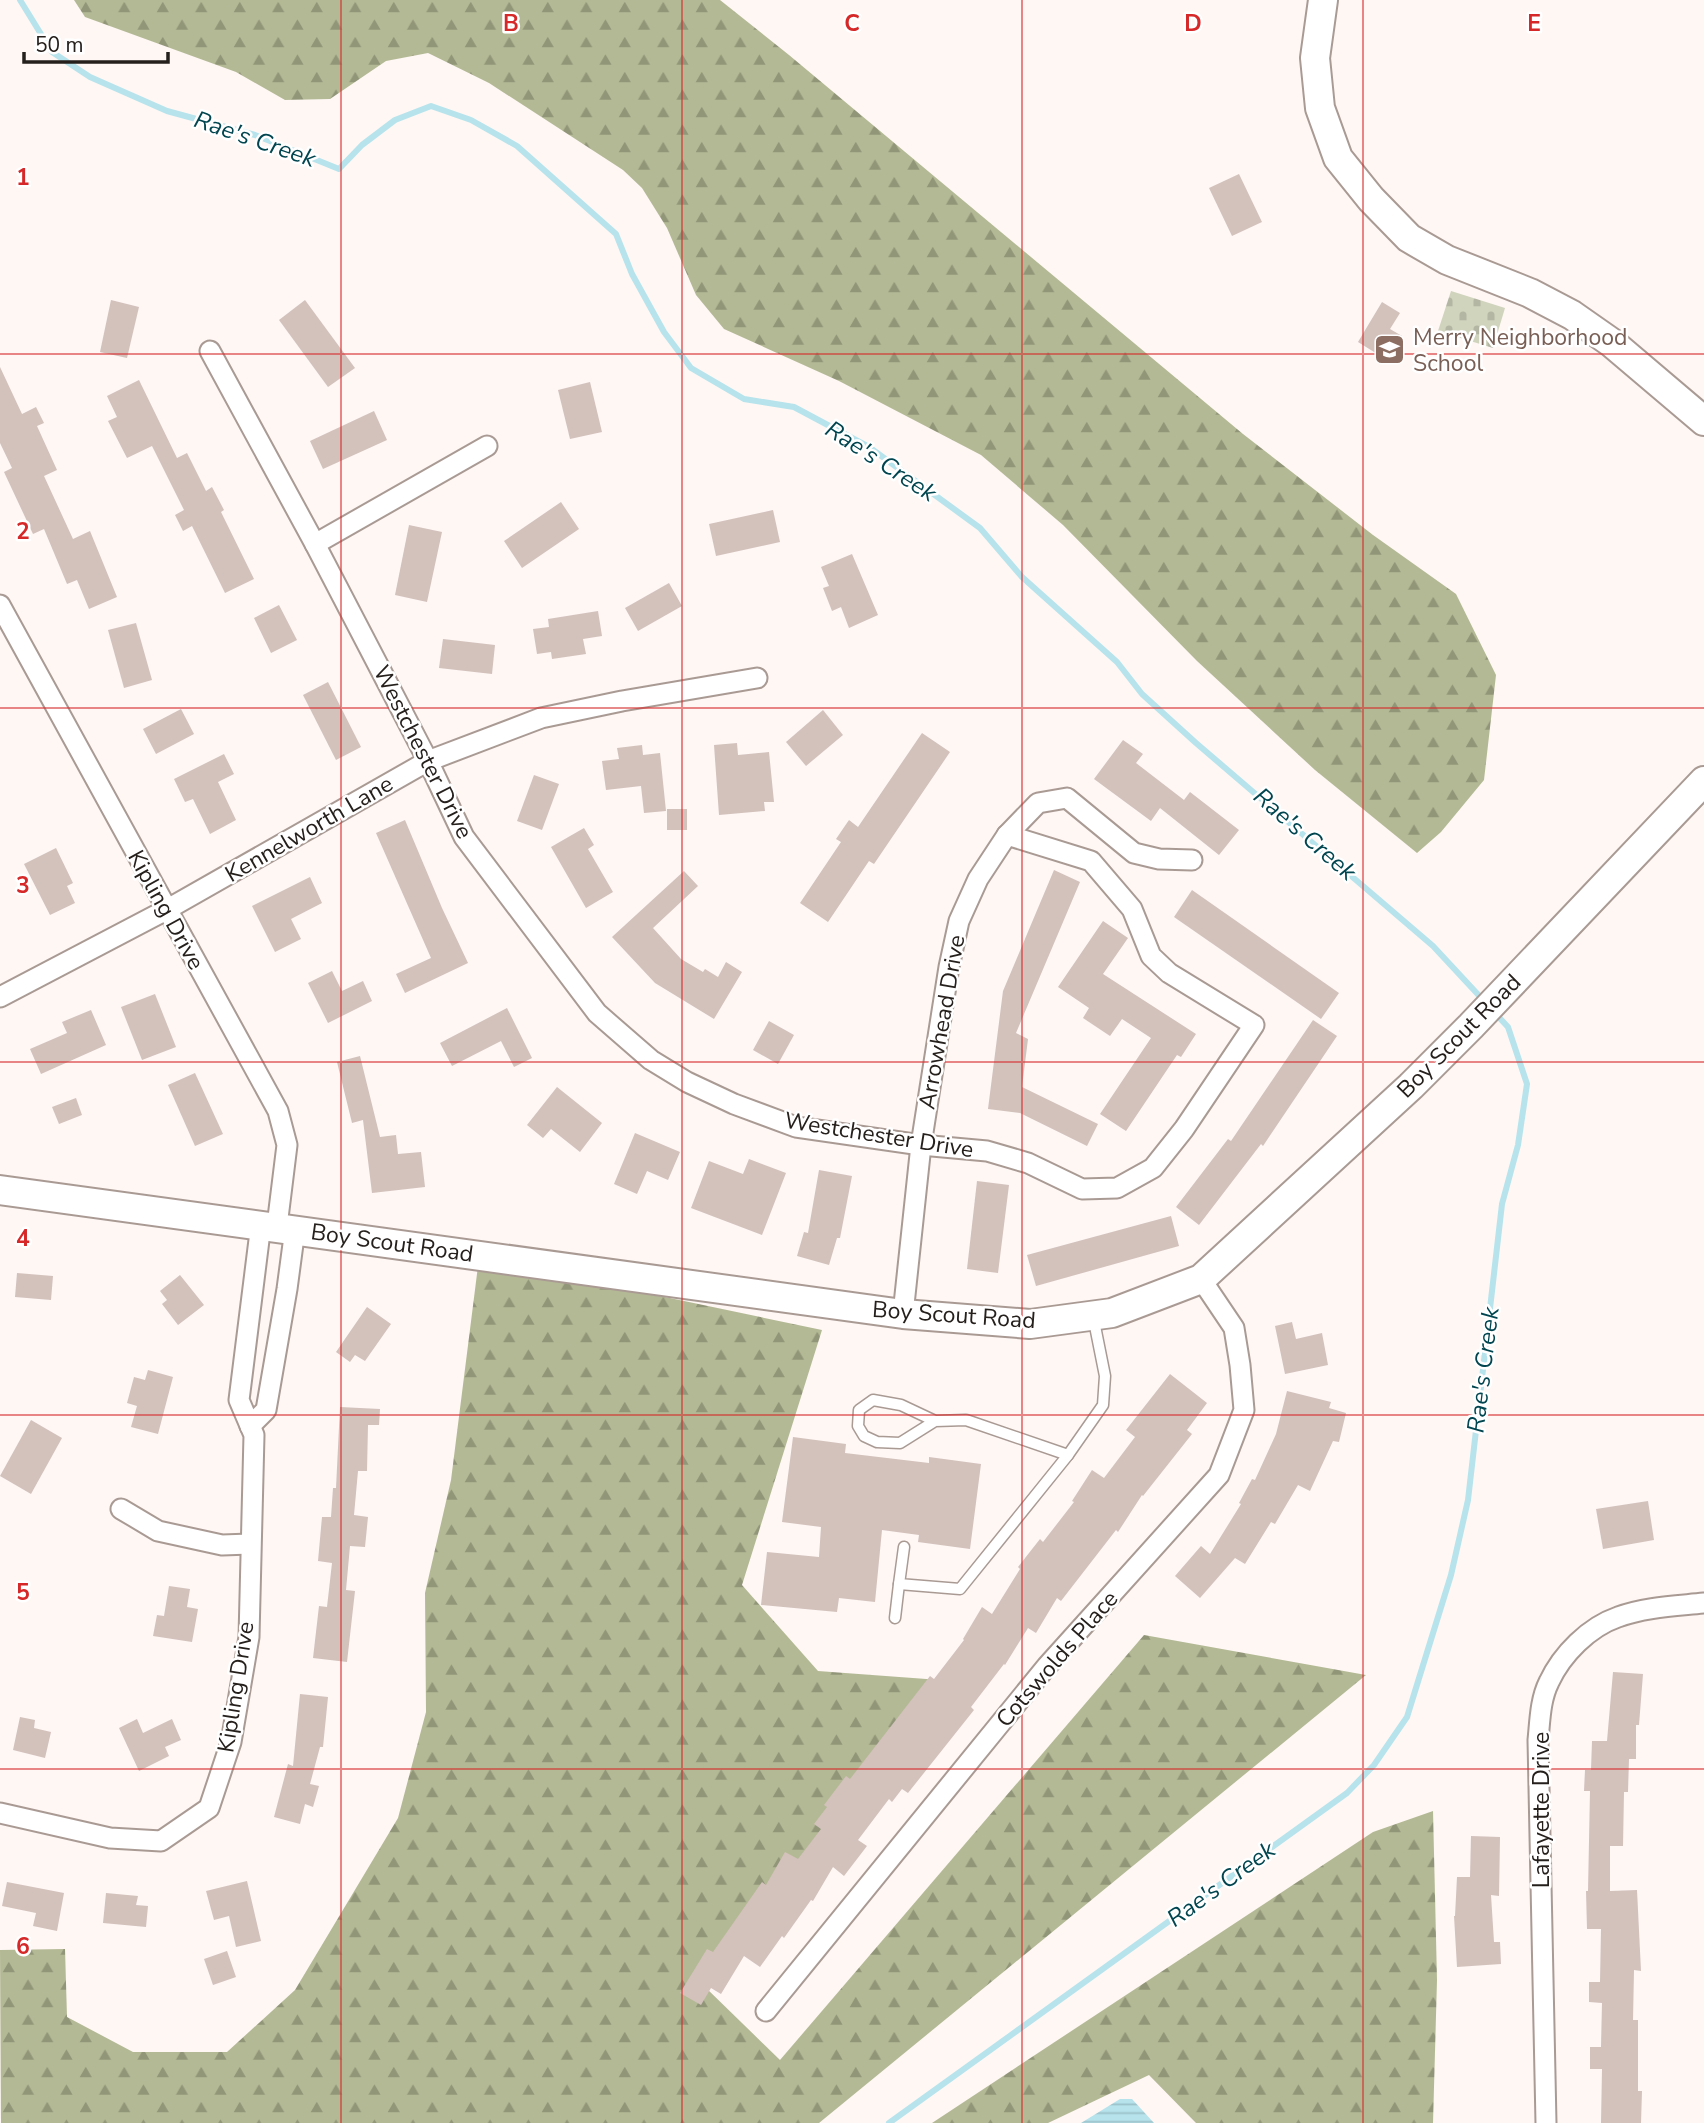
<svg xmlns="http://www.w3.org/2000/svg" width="1704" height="2123" font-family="'Nunito Sans',sans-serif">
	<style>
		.forest { fill: url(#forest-firs) }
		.cemetery { fill: url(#cemetery-stones) }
		.water { fill: url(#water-rules) }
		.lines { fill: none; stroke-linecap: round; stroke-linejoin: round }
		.stream { stroke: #b6e3ec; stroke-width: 6 }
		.building { fill: #d3c1bc }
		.lane-casing { stroke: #aa9a94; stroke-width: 13 }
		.street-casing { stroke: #aa9a94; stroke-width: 23 }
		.secondary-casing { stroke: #aa9a94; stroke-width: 32 }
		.lane { stroke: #fff; stroke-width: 10 }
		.street { stroke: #fff; stroke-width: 19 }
		.secondary { stroke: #fff; stroke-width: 28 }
		.grid { fill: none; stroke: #d62828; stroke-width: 2; stroke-opacity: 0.55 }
		.labels { text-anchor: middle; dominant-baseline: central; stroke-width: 5; stroke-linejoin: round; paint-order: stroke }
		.education-label { font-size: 23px; fill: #785e54; stroke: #fff; text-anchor: start }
		.street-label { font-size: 23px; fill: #26201d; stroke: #fff }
		.water-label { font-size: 24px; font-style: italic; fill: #00454f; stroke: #fff }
		.grid-label { font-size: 23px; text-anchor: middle; font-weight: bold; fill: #d62828; stroke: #fff; stroke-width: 5; stroke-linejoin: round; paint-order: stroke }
	</style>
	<defs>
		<pattern id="forest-firs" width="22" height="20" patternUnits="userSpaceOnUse" patternTransform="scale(1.75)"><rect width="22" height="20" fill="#b4b995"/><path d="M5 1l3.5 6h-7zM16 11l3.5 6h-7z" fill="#929679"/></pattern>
		<pattern id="cemetery-stones" width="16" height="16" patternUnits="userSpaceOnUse" patternTransform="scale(1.75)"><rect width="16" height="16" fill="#d0d4bd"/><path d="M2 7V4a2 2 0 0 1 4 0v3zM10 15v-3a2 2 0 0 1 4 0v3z" fill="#b2b6a2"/></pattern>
		<pattern id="water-rules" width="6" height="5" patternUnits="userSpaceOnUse" patternTransform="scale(1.75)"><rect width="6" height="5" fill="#b6e3ec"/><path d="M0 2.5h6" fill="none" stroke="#9cc2ca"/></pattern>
	</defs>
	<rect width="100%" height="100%" fill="#fef7f4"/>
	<g class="forest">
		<polygon points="74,0 720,0 789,55 1243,434 1373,535 1456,594 1496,675 1484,780 1441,832 1417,853 1315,770 1197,661 1063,525 981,455 839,381 724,329 696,295 667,228 642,188 623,170 489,83 428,53 386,61 330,99 285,100 236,72 85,17"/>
		<polygon points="479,1258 822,1330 742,1585 818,1671 940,1680 704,1986 780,2060 1144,1635 1366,1675 819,2123 1,2123 0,1950 65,1949 67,2017 133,2052 227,2052 295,1990 398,1818 426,1712 425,1593 451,1480"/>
		<polygon points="1433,1811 1437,1980 1433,2123 1196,2123 1149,2075 1048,2123 932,2123 1373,1832"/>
	</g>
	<polygon class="cemetery" points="1451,291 1505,308 1493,348 1438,331"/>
	<polygon class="water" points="1120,2099 1132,2099 1154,2123 1081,2123"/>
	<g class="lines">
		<g class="stream">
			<polyline points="20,0 52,52 90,77 167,111 255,135 339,169 362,145 395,120 431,106 471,120 517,146 616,234 632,274 664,332 691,368 744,399 794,407 869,447 980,528 1022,577 1117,662 1142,694 1196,743 1433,946 1485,1002"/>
			<polyline points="889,2123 1347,1793 1374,1765 1407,1717 1451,1575 1468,1500 1502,1204 1518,1145 1527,1084 1508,1027 1494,1012"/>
		</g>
	</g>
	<g class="building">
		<polygon points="1239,174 1262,222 1232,236 1209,188"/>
		<polygon points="111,300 139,307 127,358 100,352"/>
		<polygon points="305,300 355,368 328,387 279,320"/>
		<polygon points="1382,302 1400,313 1390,329 1402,336 1387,360 1358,342"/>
		<polygon points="0,367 22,414 36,407 44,423 37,426 57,470 44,476 73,539 90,531 117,597 89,609 77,580 67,584 44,529 33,534 4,472 12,468 0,443"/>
		<polygon points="139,380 177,458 187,453 206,491 212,487 224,510 221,512 254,579 225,593 192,526 183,531 175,515 184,510 152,446 127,458 108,421 117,417 107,396"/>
		<polygon points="590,382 602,432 570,439 558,390"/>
		<polygon points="374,411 387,440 323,469 310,441"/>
		<polygon points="561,502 579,529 522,568 504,541"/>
		<polygon points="773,510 780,542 716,556 709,524"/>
		<polygon points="409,525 442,532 427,602 395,595"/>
		<polygon points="852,554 878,615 849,628 841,607 832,611 823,588 829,586 821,567"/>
		<polygon points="669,583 682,606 638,631 625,608"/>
		<polygon points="279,605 297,640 271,653 254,618"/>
		<polygon points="598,611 602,636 583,639 586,654 552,659 551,652 537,654 533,629 549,627 548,619"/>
		<polygon points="136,623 152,680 124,688 108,630"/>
		<polygon points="443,639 495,645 492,674 439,668"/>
		<polygon points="328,682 361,747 336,760 303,695"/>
		<polygon points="181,709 194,734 156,754 143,729"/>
		<polygon points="823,710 843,735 806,766 786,742"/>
		<polygon points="922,733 950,752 874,864 869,861 828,922 800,903 841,842 836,839 849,820 858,827"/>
		<polygon points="1123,740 1143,754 1136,763 1184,800 1190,792 1239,830 1219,855 1160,808 1151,821 1094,779"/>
		<polygon points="737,743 738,755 769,752 774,802 764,802 765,811 719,815 714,745"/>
		<polygon points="642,745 643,755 660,753 666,811 644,813 641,786 606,790 602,761 619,759 617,748"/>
		<polygon points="224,754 234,774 218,782 236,820 210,834 193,799 185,802 174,779"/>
		<polygon points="534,775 559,784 542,830 517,821"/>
		<rect x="667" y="809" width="20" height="21"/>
		<polygon points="405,820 442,908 468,963 405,993 396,974 431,958 376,833"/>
		<polygon points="584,828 594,845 588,849 613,892 586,908 551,847"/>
		<polygon points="56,848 73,883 67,886 75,903 50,915 24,864"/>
		<polygon points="1054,870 1080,882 1016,1033 1028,1039 1022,1087 1098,1124 1087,1146 1020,1113 988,1109 1003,991"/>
		<polygon points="684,871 698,886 653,928 681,959 703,972 705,969 718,977 726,962 742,972 714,1019 655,983 612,937"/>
		<polygon points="310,877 322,903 291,919 301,939 275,952 252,906"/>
		<polygon points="1192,890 1339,993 1321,1019 1174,917"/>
		<polygon points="1103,921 1128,938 1103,974 1196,1034 1181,1057 1177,1055 1126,1131 1100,1114 1151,1038 1122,1019 1110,1036 1083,1018 1089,1008 1058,987"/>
		<polygon points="332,971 342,991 363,981 372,1001 328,1023 308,983"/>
		<polygon points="155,994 176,1047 142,1060 121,1007"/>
		<polygon points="507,1008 532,1058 514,1067 501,1041 452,1066 440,1043"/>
		<polygon points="91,1010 106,1045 41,1074 30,1049 67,1033 62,1022"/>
		<polygon points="1313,1020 1337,1036 1263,1146 1261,1144 1199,1225 1176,1207 1228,1139 1231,1141"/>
		<polygon points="769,1021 794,1035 778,1064 753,1050"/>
		<polygon points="360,1056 380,1137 396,1135 398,1154 421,1152 425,1187 372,1193 363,1120 352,1123 337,1062"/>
		<polygon points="195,1073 223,1134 195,1146 168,1085"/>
		<polygon points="557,1087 602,1123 580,1152 551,1129 543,1138 527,1125"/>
		<polygon points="76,1098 82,1115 59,1124 52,1107"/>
		<polygon points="635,1133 680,1152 668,1180 647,1171 637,1194 614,1184"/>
		<polygon points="749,1159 786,1173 762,1235 691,1208 709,1161 743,1174"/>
		<polygon points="819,1170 852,1176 840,1238 837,1238 829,1265 797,1256 804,1232 808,1233"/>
		<polygon points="977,1181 1009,1185 998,1273 967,1269"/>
		<polygon points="1171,1216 1179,1246 1036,1286 1027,1255"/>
		<polygon points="17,1273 53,1276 51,1300 15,1297"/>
		<polygon points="180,1275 204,1305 178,1325 162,1304 167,1300 160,1291"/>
		<polygon points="367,1307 391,1324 365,1361 355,1355 350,1362 336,1352"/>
		<polygon points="1292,1322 1296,1339 1322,1333 1328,1365 1285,1374 1275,1326"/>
		<polygon points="148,1370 173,1377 158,1434 131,1427 137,1406 127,1403 134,1377 145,1380"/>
		<polygon points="1170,1374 1207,1403 1187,1430 1192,1434 1143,1496 1142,1495 1118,1532 1116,1530 1061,1601 1057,1598 1036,1633 1028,1628 1005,1665 1004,1664 971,1707 974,1710 908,1793 902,1789 892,1802 889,1799 858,1840 867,1846 844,1876 833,1867 813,1901 811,1900 784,1938 782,1936 760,1967 744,1956 721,1994 711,1988 701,2005 680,1993 707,1949 713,1952 762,1882 766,1885 785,1852 798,1859 821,1829 814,1824 827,1807 824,1805 846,1776 850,1779 930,1676 934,1679 964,1640 963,1639 982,1607 992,1614 1020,1569 1018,1567 1040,1539 1043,1542 1074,1502 1072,1501 1092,1470 1104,1478 1135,1437 1126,1430"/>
		<polygon points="1287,1391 1331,1402 1329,1408 1346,1413 1339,1442 1333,1441 1310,1491 1298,1485 1275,1524 1271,1522 1245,1564 1235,1558 1200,1598 1175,1576 1201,1546 1210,1554 1241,1504 1239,1503 1252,1479 1255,1480 1276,1434"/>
		<polygon points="340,1407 380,1409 379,1425 368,1425 367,1471 358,1471 354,1515 368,1517 365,1547 350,1546 346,1590 355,1591 347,1662 313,1658 319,1606 327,1607 332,1563 318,1561 322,1517 331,1517 333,1488 336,1488"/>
		<polygon points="31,1420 62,1438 31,1494 0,1476"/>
		<polygon points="793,1437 846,1444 845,1453 929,1463 929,1457 981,1464 970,1549 918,1542 919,1535 882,1530 875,1602 839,1598 837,1612 761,1605 767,1552 819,1557 821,1527 782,1522"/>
		<polygon points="1648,1501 1654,1540 1603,1549 1596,1509"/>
		<polygon points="169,1586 190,1589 187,1607 198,1609 192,1642 153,1636 157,1615 164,1616"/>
		<polygon points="1613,1672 1643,1674 1639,1725 1636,1725 1636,1759 1629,1759 1628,1792 1624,1792 1623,1846 1610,1846 1610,1891 1637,1890 1641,1971 1634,1970 1633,2020 1638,2020 1638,2091 1642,2091 1641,2123 1601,2123 1602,2069 1590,2069 1590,2047 1601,2047 1602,2003 1589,2002 1589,1982 1600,1982 1601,1929 1587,1929 1586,1891 1588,1891 1590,1791 1584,1791 1585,1770 1591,1770 1592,1741 1607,1741"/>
		<polygon points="300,1694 328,1697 323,1747 320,1747 310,1784 319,1786 313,1807 305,1804 300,1824 274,1817 288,1764 293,1766"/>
		<polygon points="20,1717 35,1720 34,1728 51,1732 45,1758 13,1750"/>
		<polygon points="137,1719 143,1733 172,1719 181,1740 165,1747 169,1756 139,1771 119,1728"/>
		<polygon points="1471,1836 1500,1837 1499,1896 1491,1895 1494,1942 1500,1942 1501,1964 1457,1967 1454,1916 1455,1916 1457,1877 1470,1877"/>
		<polygon points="247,1881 261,1941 236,1947 229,1916 214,1920 206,1891"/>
		<polygon points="7,1882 64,1893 57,1931 33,1926 36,1913 2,1906"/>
		<polygon points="106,1893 138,1896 136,1905 148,1906 146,1927 103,1923"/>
		<polygon points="227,1951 236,1977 213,1985 204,1959"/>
	</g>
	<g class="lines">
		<defs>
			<g id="lane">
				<polyline points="935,1421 901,1405 873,1400 859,1410 858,1426 864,1436 877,1442 900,1443 935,1421 966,1420 1068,1455 1103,1405 1105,1376 1093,1316"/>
				<polyline points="904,1547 899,1584 960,1589 1068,1455"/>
				<polyline points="895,1618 899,1584"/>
			</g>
			<g id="street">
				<polyline points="210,351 315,544 428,761 464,837 597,1013 651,1060 687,1082 734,1104 796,1127 921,1145 987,1151 1028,1163 1082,1189 1117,1188 1153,1168 1184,1129 1254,1025 1169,973 1151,956 1132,909 1091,861 1007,835"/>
				<polyline points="315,544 487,446"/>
				<polyline points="0,605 278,1111 287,1145 277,1226"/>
				<polyline points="0,997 166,910 428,761 541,718 622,701 757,678"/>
				<polyline points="903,1314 921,1145 949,967 959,921 978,879 1007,835 1038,803 1067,798 1134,853 1159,859 1192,860"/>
				<polyline points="250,1426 266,1410 287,1289 295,1229"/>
				<polyline points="121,1509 158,1531 222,1545 250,1544"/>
				<polyline points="0,1813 110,1838 161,1841 209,1808 231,1742 249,1637 254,1435 239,1400 261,1224"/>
				<polyline points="766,2011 1047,1666 1219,1475 1244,1410 1240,1365 1234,1328 1201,1279"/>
				<path d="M 1546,2123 L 1538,1740 C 1540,1721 1540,1700 1549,1682 C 1562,1654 1589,1627 1618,1617 C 1645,1607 1676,1606 1704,1603"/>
			</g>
			<g id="secondary">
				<polyline points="1323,0 1315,58 1320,108 1338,158 1371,199 1409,238 1447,260 1530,293 1572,315 1612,343 1704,421"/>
				<polyline points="0,1190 903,1314 1030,1324 1112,1313 1201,1279 1411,1086 1471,1026 1704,781"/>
			</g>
		</defs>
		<use href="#lane" class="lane-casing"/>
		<use href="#street" class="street-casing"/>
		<use href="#secondary" class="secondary-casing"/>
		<use href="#lane" class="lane"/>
		<use href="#street" class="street"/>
		<use href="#secondary" class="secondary"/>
	</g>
	<path class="grid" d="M 341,0 L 341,2123M 682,0 L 682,2123M 1022,0 L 1022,2123M 1363,0 L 1363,2123M 0,354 L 1704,354M 0,708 L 1704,708M 0,1062 L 1704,1062M 0,1415 L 1704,1415M 0,1769 L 1704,1769"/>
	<defs>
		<symbol id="school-square" viewBox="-11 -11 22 22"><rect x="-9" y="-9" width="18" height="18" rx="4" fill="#8d6e63" stroke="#fff"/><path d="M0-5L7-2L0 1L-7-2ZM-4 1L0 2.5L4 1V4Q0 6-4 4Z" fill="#fff"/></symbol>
	</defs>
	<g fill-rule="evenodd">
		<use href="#school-square" x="1372" y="332" width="35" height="35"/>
	</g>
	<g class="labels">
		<g class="education-label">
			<text x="1413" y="337">Merry Neighborhood<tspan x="1413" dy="26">School</tspan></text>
		</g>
		<g class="street-label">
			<text transform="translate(423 752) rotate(63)">Westchester Drive</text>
			<text transform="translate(309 829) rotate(-30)">Kennelworth Lane</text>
			<text transform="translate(166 910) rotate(61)">Kipling Drive</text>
			<text transform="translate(942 1022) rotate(-80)">Arrowhead Drive</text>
			<text transform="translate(1459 1036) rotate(-45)">Boy Scout Road</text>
			<text transform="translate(879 1135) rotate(9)">Westchester Drive</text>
			<text transform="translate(392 1243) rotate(8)">Boy Scout Road</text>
			<text transform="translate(954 1315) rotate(4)">Boy Scout Road</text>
			<text transform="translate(1057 1659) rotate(-49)">Cotswolds Place</text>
			<text transform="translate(236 1687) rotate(-81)">Kipling Drive</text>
			<text transform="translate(1541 1810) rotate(-90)">Lafayette Drive</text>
		</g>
		<g class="water-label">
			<text transform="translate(255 139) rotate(19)">Rae's Creek</text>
			<text transform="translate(881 461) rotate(33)">Rae's Creek</text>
			<text transform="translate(1305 834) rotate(41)">Rae's Creek</text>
			<text transform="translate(1483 1370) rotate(-83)">Rae's Creek</text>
			<text transform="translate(1221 1884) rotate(-36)">Rae's Creek</text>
		</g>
	</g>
	<g class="grid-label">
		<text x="511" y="31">B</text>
		<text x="852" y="31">C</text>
		<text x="1193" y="31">D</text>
		<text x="1534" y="31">E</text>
		<text x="23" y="185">1</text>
		<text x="23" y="539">2</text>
		<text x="23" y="893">3</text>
		<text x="23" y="1246">4</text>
		<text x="23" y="1600">5</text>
		<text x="23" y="1954">6</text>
	</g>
	<path d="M24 52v10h144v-10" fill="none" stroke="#26201d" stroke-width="3.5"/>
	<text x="35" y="52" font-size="21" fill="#26201d" stroke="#ffffff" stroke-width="5" paint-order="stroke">50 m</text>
</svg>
